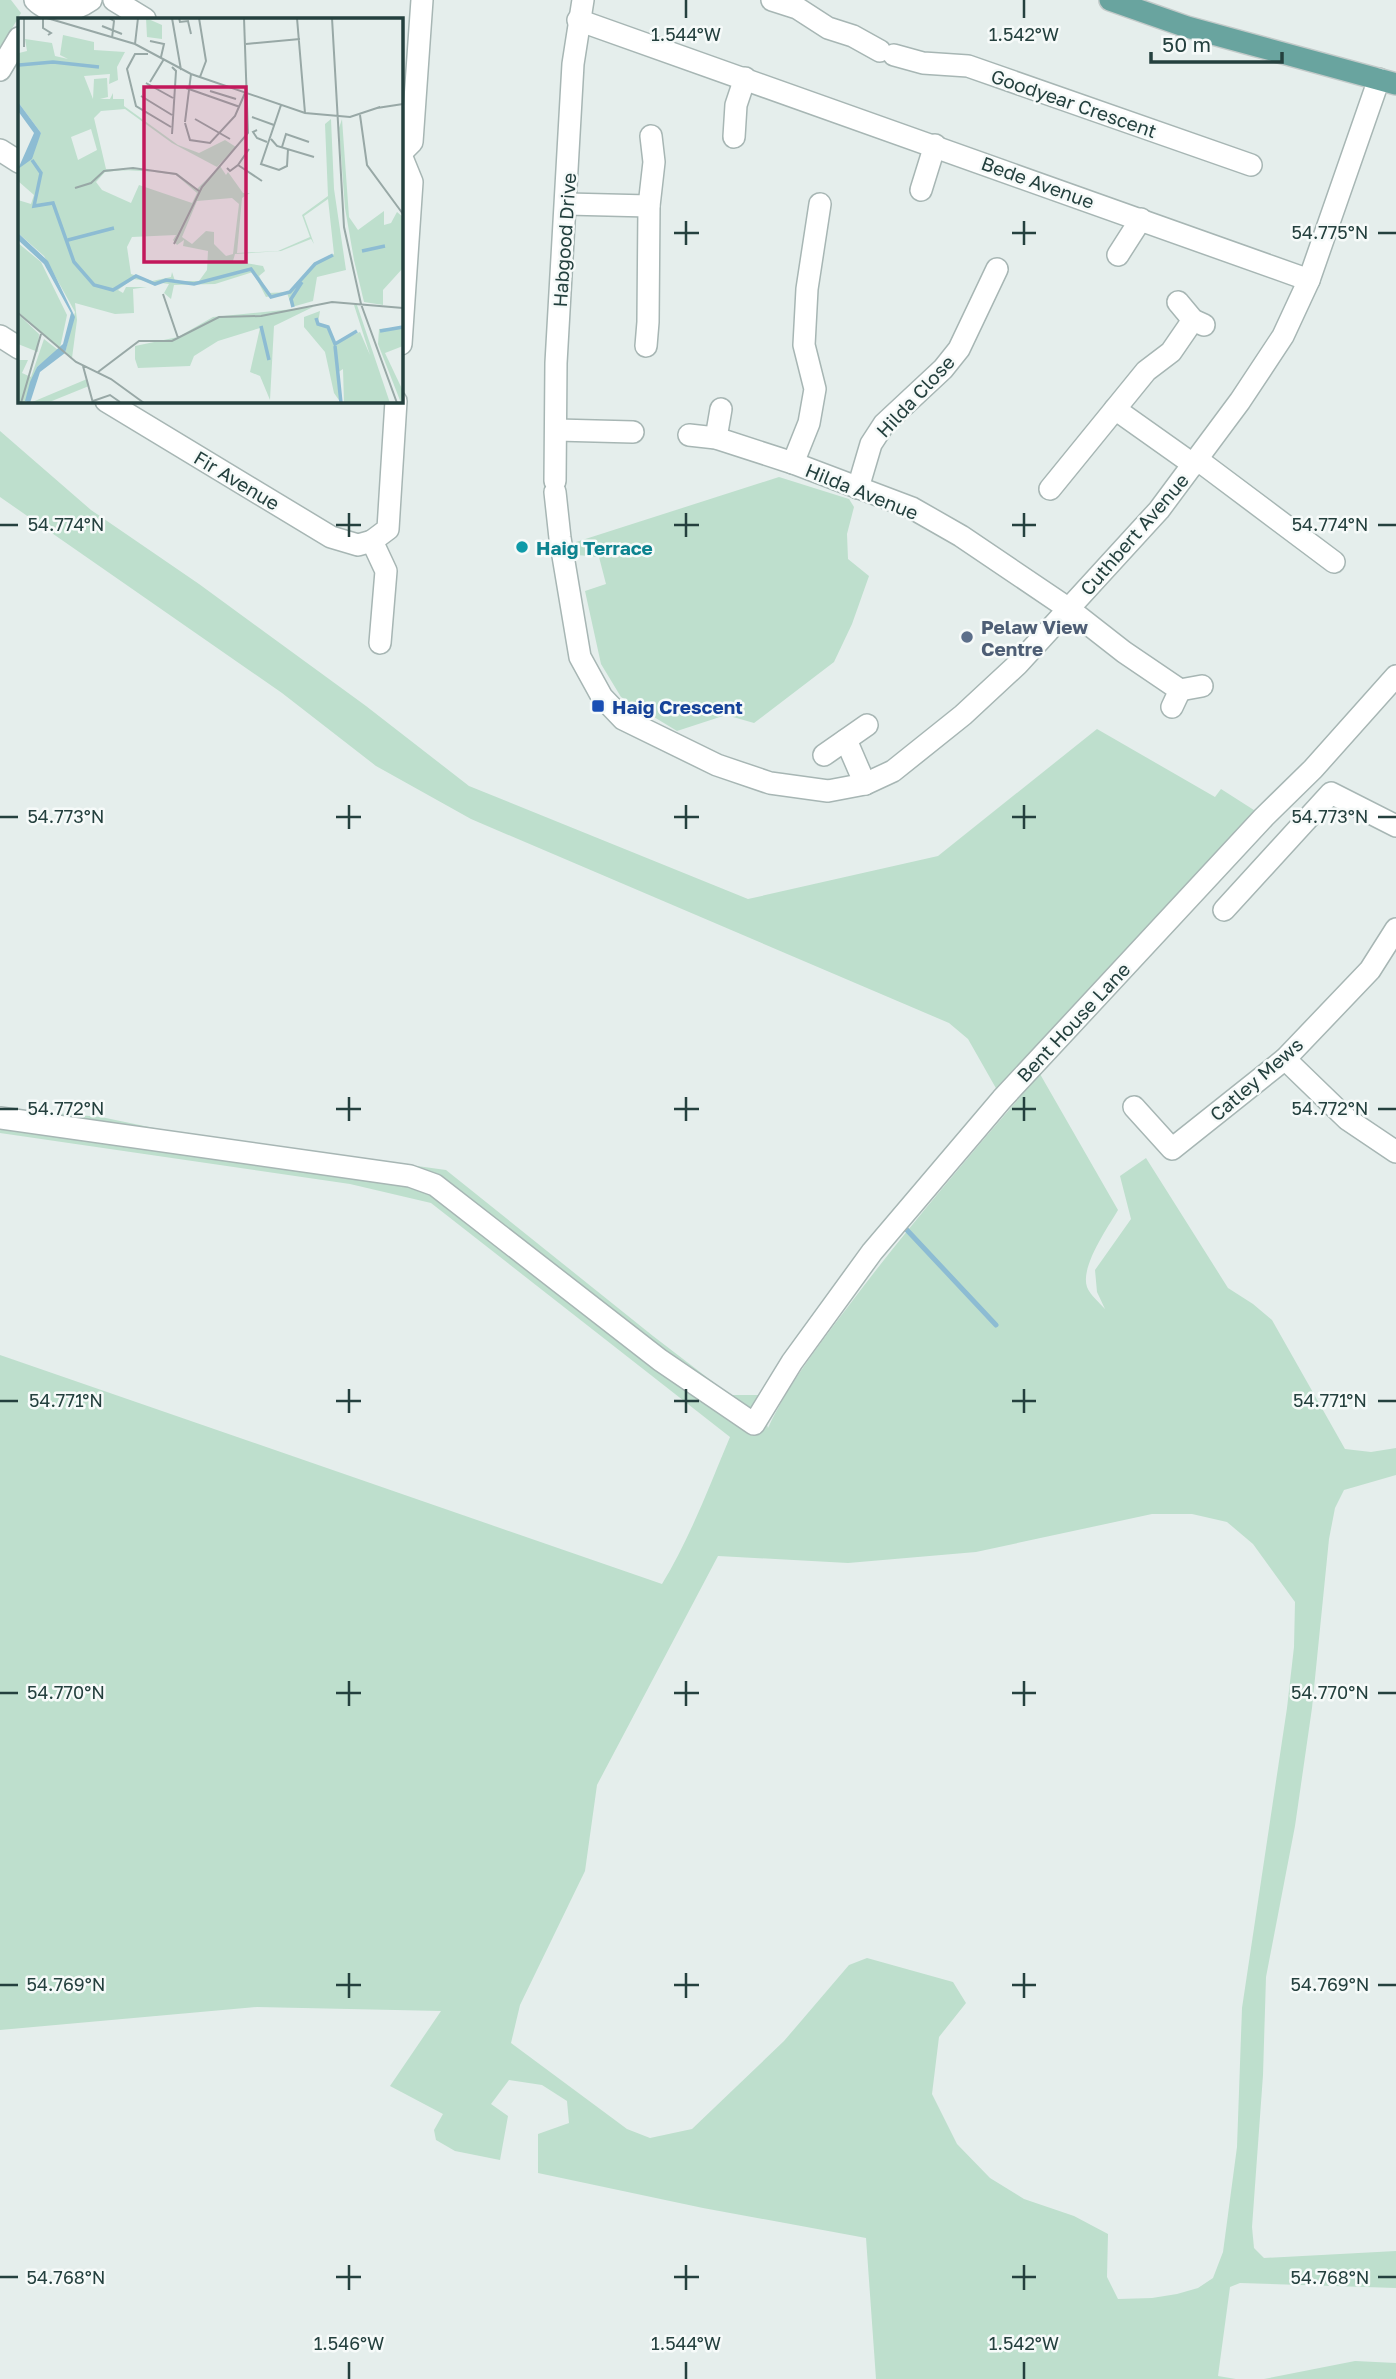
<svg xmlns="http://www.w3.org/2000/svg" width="1396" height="2379" font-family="'Golos Text',sans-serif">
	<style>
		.green { fill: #bedfcd; fill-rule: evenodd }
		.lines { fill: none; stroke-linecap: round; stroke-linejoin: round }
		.stream { stroke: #8dbcd3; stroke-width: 5 }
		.minor-casing { stroke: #a7b6b4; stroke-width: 24 }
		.primary-casing { stroke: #c2cac9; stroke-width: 24 }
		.minor { stroke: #fff; stroke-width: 21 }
		.primary { stroke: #69a49f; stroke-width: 21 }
		.ticks { fill: none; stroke: #24403e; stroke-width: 2.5 }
		.culture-dot { fill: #0f9aa8; stroke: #f6faf9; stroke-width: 2.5 }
		.service-dot { fill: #5c6f8a; stroke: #f6faf9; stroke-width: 2.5 }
		.transit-dot { fill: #1a4fb4; stroke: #f6faf9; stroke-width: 2.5 }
		.labels { text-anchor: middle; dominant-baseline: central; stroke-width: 5; stroke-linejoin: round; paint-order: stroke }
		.street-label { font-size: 19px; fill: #24403e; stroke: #f6faf9 }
		.culture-label { font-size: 19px; font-weight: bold; fill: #0d838f; stroke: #f6faf9; text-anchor: start }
		.service-label { font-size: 19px; font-weight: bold; fill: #4e5e75; stroke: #f6faf9; text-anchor: start }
		.transit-label { font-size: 19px; font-weight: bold; fill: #164399; stroke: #f6faf9; text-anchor: start }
		.inset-river { fill: none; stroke: #8dbcd3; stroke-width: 3.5 }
		.inset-road { fill: none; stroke: #98a8a6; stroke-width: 2 }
		.view { fill: #c2185b; fill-opacity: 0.15; stroke: #c2185b; stroke-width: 3.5 }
		.inset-edge { fill: none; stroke: #24403e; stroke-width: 3.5 }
		.ticks-label { font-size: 18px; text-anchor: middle; fill: #24403e; stroke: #f6faf9; stroke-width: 5; stroke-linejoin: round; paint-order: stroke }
	</style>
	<rect width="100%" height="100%" fill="#e5eeec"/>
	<g class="green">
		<polygon points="0,0 11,0 21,13 0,49"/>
		<polygon points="0,431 91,510 199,584 366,706 469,786 748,899 938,856 1097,729 1215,797 1221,789 1257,812 997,1090 968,1039 949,1023 471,819 376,766 282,693 0,497"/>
		<polygon points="779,477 849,499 854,507 847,534 848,559 869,576 852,624 834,662 754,723 726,715 677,731 621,697 601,664 585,591 606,584 599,557 577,555 576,542"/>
		<path d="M 1040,1074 L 1118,1210 C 1108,1227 1080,1267 1087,1287 C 1090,1295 1100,1303 1105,1309 L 1097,1292 L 1095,1270 L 1131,1219 L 1120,1176 L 1146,1158 L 1228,1288 L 1253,1304 L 1272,1320 L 1345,1449 L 1371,1452 L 1396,1448 L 1396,1475 L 1344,1490 L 1335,1508 L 1329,1539 L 1312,1708 L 1295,1826 L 1266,1977 L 1263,2075 L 1252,2227 L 1254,2248 L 1264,2258 L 1396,2251 L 1396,2288 L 1240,2283 L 1230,2287 L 1218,2376 L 1236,2379 L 876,2379 L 866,2238 L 703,2208 L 538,2173 L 538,2134 L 569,2123 L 567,2101 L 542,2085 L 509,2080 L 491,2104 L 508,2116 L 500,2160 L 455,2151 L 436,2140 L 434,2130 L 443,2114 L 390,2086 L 441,2011 L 257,2007 L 0,2030 L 0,1355 L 662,1584 C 690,1538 709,1487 730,1437 L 431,1203 L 350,1184 L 0,1133 L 0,1108 L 101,1117 L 178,1133 L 446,1170 L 653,1336 L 730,1395 L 758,1395 L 768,1428 C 790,1381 822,1341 853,1300 C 912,1222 976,1148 1040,1074 ZM 1152,1514 L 1192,1514 L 1227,1522 L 1253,1544 L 1295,1602 L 1294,1647 L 1287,1708 L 1242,2008 L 1237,2147 L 1223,2252 L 1213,2278 L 1198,2288 L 1177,2294 L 1152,2298 L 1118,2299 L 1107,2277 L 1108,2234 L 1074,2216 L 1024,2199 L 990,2178 L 957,2144 L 932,2094 L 939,2037 L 966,2003 L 953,1982 L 867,1958 L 849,1965 L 784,2041 L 692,2129 L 650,2138 L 627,2129 L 511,2043 L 520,2005 L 585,1871 L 597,1785 L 718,1556 L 848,1563 L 976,1552 Z"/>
		<polygon points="1355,2361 1396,2363 1396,2379 1264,2379"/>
	</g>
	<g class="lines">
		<polyline class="stream" points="906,1229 996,1325"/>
		<defs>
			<g id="minor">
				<path d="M 35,0 C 51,16 74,12 91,0"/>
				<polyline points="114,0 145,19"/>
				<polyline points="772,0 797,8 828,28 853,36 880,51"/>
				<polyline points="578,20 1309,280"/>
				<polyline points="894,55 923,63 968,66 1251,165"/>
				<polyline points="0,70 19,38"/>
				<polyline points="734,137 736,105 745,78"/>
				<polyline points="0,150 19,162"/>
				<polyline points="401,153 412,142 422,0"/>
				<polyline points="401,155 412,182 401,344"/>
				<polyline points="921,190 935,145"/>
				<polyline points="567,204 649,206"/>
				<polyline points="1118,255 1141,219"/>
				<polyline points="1178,302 1193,320 1204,325"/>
				<polyline points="0,336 19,348"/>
				<polyline points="646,346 648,322 649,206 654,162 651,136"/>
				<polyline points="106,401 331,537 358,545 372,541"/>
				<polyline points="1115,409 1194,465"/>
				<polyline points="557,430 633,432"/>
				<polyline points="689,435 716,438 793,463 912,508 961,536 1069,609 1124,652 1180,690 1172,707"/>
				<polyline points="716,438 721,409"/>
				<polyline points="1198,460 1334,562"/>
				<polyline points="793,463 809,423 815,389 804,345 807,289 820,204"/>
				<polyline points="555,481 556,363 573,64 583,0"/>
				<polyline points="858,488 871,444 884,424 943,369 959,349 997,269"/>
				<polyline points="1050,489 1146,371 1171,352 1193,320"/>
				<polyline points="555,492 560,538 580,657 602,697 623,719 717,765 770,783 828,791 865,784 893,771 963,715 1018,664 1159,510 1240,401 1283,336 1309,280 1379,79"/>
				<polyline points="380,643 386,571 372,541 388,529 396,401"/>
				<polyline points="1180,690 1202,686"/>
				<polyline points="846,740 865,784"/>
				<polyline points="824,755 867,725"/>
				<polyline points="1224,910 1331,793 1396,826"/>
				<polyline points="1285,1059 1347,1119 1396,1152"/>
				<polyline points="1134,1107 1172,1149 1285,1059 1370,970 1396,929"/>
				<polyline points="0,1118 410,1176 435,1185 660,1360 754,1424 792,1362 872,1252 1002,1099 1264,817 1313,769 1396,676"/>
			</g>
			<polyline id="primary" points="1110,0 1187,27 1396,84"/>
		</defs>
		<use href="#minor" class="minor-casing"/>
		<use href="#primary" class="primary-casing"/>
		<use href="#minor" class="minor"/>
		<use href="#primary" class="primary"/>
	</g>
	<path class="ticks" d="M 686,0 L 686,18M 1024,0 L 1024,18M 686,221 L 686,245M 1024,221 L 1024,245M 674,233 L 699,233M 1012,233 L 1036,233M 1378,233 L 1396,233M 349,513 L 349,537M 686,513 L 686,537M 1024,513 L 1024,537M 0,525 L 18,525M 336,525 L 361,525M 674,525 L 699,525M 1012,525 L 1036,525M 1378,525 L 1396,525M 349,805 L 349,829M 686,805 L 686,829M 1024,805 L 1024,829M 0,817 L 18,817M 336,817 L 361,817M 674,817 L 699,817M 1012,817 L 1036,817M 1378,817 L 1396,817M 349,1097 L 349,1121M 686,1097 L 686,1121M 1024,1097 L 1024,1121M 0,1109 L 18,1109M 336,1109 L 361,1109M 674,1109 L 699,1109M 1012,1109 L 1036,1109M 1378,1109 L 1396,1109M 349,1389 L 349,1413M 686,1389 L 686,1413M 1024,1389 L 1024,1413M 0,1401 L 18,1401M 336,1401 L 361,1401M 674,1401 L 699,1401M 1012,1401 L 1036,1401M 1378,1401 L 1396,1401M 349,1681 L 349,1706M 686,1681 L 686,1706M 1024,1681 L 1024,1706M 0,1693 L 18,1693M 336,1693 L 361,1693M 674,1693 L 699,1693M 1012,1693 L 1036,1693M 1378,1693 L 1396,1693M 349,1973 L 349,1998M 686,1973 L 686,1998M 1024,1973 L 1024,1998M 0,1985 L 18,1985M 336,1985 L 361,1985M 674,1985 L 699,1985M 1012,1985 L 1036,1985M 1378,1985 L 1396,1985M 349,2265 L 349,2290M 686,2265 L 686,2290M 1024,2265 L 1024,2290M 0,2277 L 18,2277M 336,2277 L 361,2277M 674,2277 L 699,2277M 1012,2277 L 1036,2277M 1378,2277 L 1396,2277M 349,2362 L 349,2379M 686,2362 L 686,2379M 1024,2362 L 1024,2379"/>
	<circle class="culture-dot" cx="522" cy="547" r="7"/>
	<circle class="service-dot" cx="967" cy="637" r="7"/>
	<rect class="transit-dot" x="591" y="699" width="14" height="14" rx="3.5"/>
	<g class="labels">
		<g class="street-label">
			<text transform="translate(1074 103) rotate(19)">Goodyear Crescent</text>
			<text transform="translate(1038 182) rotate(20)">Bede Avenue</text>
			<text transform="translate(564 240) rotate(-86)">Habgood Drive</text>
			<text transform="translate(915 396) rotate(-47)">Hilda Close</text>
			<text transform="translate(237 480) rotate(31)">Fir Avenue</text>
			<text transform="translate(862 491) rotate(22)">Hilda Avenue</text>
			<text transform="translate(1134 534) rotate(-49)">Cuthbert Avenue</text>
			<text transform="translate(1073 1022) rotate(-47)">Bent House Lane</text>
			<text transform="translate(1256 1079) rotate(-41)">Catley Mews</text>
		</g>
		<g class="culture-label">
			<text x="536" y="547">Haig Terrace</text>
		</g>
		<g class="service-label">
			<text x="981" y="626">Pelaw View<tspan x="981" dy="22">Centre</tspan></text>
		</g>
		<g class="transit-label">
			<text x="612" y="706">Haig Crescent</text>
		</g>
	</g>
	<g transform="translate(18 18)">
		<rect width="385" height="385" fill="#e5eeec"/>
		<path d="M 128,0 L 144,7 L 144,21 L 129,19 ZM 45,17 L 76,24 L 76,32 L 107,34 L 99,49 L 100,62 L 91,66 L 92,56 L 66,58 L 75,81 L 76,61 L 89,60 L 90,79 L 82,81 L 92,81 L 95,75 L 95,81 L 106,81 L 106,88 L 160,127 L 181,135 L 207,122 L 218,129 L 199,149 L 154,125 L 107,91 L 83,93 L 76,100 L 88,151 L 159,155 L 179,171 L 202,148 L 208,157 L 210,154 L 225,175 L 232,175 L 224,180 L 219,235 L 260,233 L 292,219 L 284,197 L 310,178 L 307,106 L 313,101 L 316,171 L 328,252 L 299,259 L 295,283 L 274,289 L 269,275 L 248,279 L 235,254 L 197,266 L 156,267 L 153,281 L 146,275 L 151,266 L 115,261 L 100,272 L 105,275 L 108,269 L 129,269 L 115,271 L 116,295 L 97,296 L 57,285 L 59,302 L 54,340 L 47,335 L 57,294 L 26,238 L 0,215 L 0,182 L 13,186 L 16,177 L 0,163 L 0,151 L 23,115 L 0,84 L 0,23 L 1,35 L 9,33 L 7,21 L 34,25 L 37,38 L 50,41 L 42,37 ZM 73,111 L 79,132 L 60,142 L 53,119 ZM 116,151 L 158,157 L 179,175 L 174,185 L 121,167 L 113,185 L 84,172 L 78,164 L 87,154 ZM 214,180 L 221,186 L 215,236 L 208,238 L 196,226 L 196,214 L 188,213 L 174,226 L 164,219 L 179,183 ZM 310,181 L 316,236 L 297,246 L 272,274 L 250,275 L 241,258 L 247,253 L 245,248 L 215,243 L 217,236 L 263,233 L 293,221 L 296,226 L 286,198 ZM 158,217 L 155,222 L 159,227 L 166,222 L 165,228 L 190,233 L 189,252 L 181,263 L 157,263 L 154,254 L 153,259 L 134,263 L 113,256 L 109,229 L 114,219 ZM 324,101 L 331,199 L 340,212 L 366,193 L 366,207 L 373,205 L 379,194 L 385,199 L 385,250 L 365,272 L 365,287 L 346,284 L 336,242 L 327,190 L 321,110 ZM 0,225 L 23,244 L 49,297 L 42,330 L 0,294 ZM 336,287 L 339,287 L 372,385 L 326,385 L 325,351 L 319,355 L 323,385 L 316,375 L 307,334 L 286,309 L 286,299 L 302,293 L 300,305 L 310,309 L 316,325 L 342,314 L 352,337 ZM 295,289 L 256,308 L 252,382 L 242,358 L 232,354 L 242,310 L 200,323 L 176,338 L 172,348 L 120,350 L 117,341 L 117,328 L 160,319 L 195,299 ZM 0,296 L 21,316 L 20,334 L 0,326 ZM 385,309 L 385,328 L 367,335 L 385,373 L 383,385 L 360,326 L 361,311 ZM 26,321 L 40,332 L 19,349 L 7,385 L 0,385 L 0,342 L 10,342 L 4,355 L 13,359 ZM 69,361 L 71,368 L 29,385 L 12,385 Z" fill="#bedfcd" fill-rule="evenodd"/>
		<path d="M 0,84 L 23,115 L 14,141 L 0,151 L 16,115 L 0,93 ZM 0,215 L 30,243 L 57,299 L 47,335 L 22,354 L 12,385 L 7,383 L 12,364 L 19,349 L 45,326 L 53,295 L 26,246 L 0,222 Z" fill="#8dbcd3"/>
		<path class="inset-river" d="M 1,47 L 35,44 L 81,49M 14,142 L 23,155 L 16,188 L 35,185 L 56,244 L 76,267 L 95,272 L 118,258 L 137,266 L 148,262 L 176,266 L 233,251 L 253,279 L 272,274 L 297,246 L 315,237M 50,222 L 96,210M 344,233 L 367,228M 275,289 L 273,281 L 284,264M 298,300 L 300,306 L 310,309 L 317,326 L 339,313M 243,308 L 251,342M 362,313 L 385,309M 317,328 L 323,385"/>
		<path class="inset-road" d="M 25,0 L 25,10 L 33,15 L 30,17M 29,0 L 117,26 L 173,56 L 287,95 L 332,99 L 362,89M 91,0 L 96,3 L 94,20M 154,0 L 163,52M 161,0 L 162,4 L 170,3 L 173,16M 181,0 L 188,43 L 182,59M 279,0 L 287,95M 314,0 L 326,209 L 343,286 L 379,385M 84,8 L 104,16M 132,23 L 146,26 L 143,39M 117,26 L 120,0M 228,26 L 282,21M 6,29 L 6,1M 130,36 L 117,36 L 109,51 L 118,88 L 153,109M 154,49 L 158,53 L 154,116M 132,64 L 146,41M 133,68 L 128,65 L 155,80M 168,70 L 222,89M 192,73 L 218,81M 123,78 L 154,97M 263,87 L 243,146 L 261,152 L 269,148 L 270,131M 359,90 L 385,86M 342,97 L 349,147 L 385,196M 234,99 L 256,107M 177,101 L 212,121M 167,104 L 173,56M 167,105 L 172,122 L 192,125 L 217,98 L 227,75M 239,112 L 235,114 L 239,120 L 249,124M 253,121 L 259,128 L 296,139M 264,129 L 268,116 L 291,124M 220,147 L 244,163M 209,150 L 212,153 L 220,147 L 231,131M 57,170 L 73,165 L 86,153 L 115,150 L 158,156 L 181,173M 156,226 L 184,169 L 230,115 L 226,0M 145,276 L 160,320M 0,295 L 58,344 L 93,361 L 126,385M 65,348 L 75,385M 80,354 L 121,323 L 154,323 L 201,299 L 243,298 L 314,284 L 385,290M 75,383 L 92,377 L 102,384M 3,385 L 23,316"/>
		<path class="view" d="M 126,69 L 228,69 L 228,244 L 126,244 Z"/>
		<rect width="385" height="385" class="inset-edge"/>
	</g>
	<g class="ticks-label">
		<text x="686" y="41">1.544°W</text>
		<text x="1024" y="41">1.542°W</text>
		<text x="1330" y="239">54.775°N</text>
		<text x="66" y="531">54.774°N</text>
		<text x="1330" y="531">54.774°N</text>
		<text x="66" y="823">54.773°N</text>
		<text x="1330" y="823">54.773°N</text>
		<text x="66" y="1115">54.772°N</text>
		<text x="1330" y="1115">54.772°N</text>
		<text x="66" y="1407">54.771°N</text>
		<text x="1330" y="1407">54.771°N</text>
		<text x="66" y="1699">54.770°N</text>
		<text x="1330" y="1699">54.770°N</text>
		<text x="66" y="1991">54.769°N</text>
		<text x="1330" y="1991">54.769°N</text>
		<text x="66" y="2284">54.768°N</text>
		<text x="1330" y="2284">54.768°N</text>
		<text x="349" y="2350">1.546°W</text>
		<text x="686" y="2350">1.544°W</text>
		<text x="1024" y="2350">1.542°W</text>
	</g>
	<path d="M1151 52v10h131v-10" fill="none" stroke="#24403e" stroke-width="3.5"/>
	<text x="1162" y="52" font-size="21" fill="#24403e" stroke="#f6faf9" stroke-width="5" paint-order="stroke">50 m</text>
</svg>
